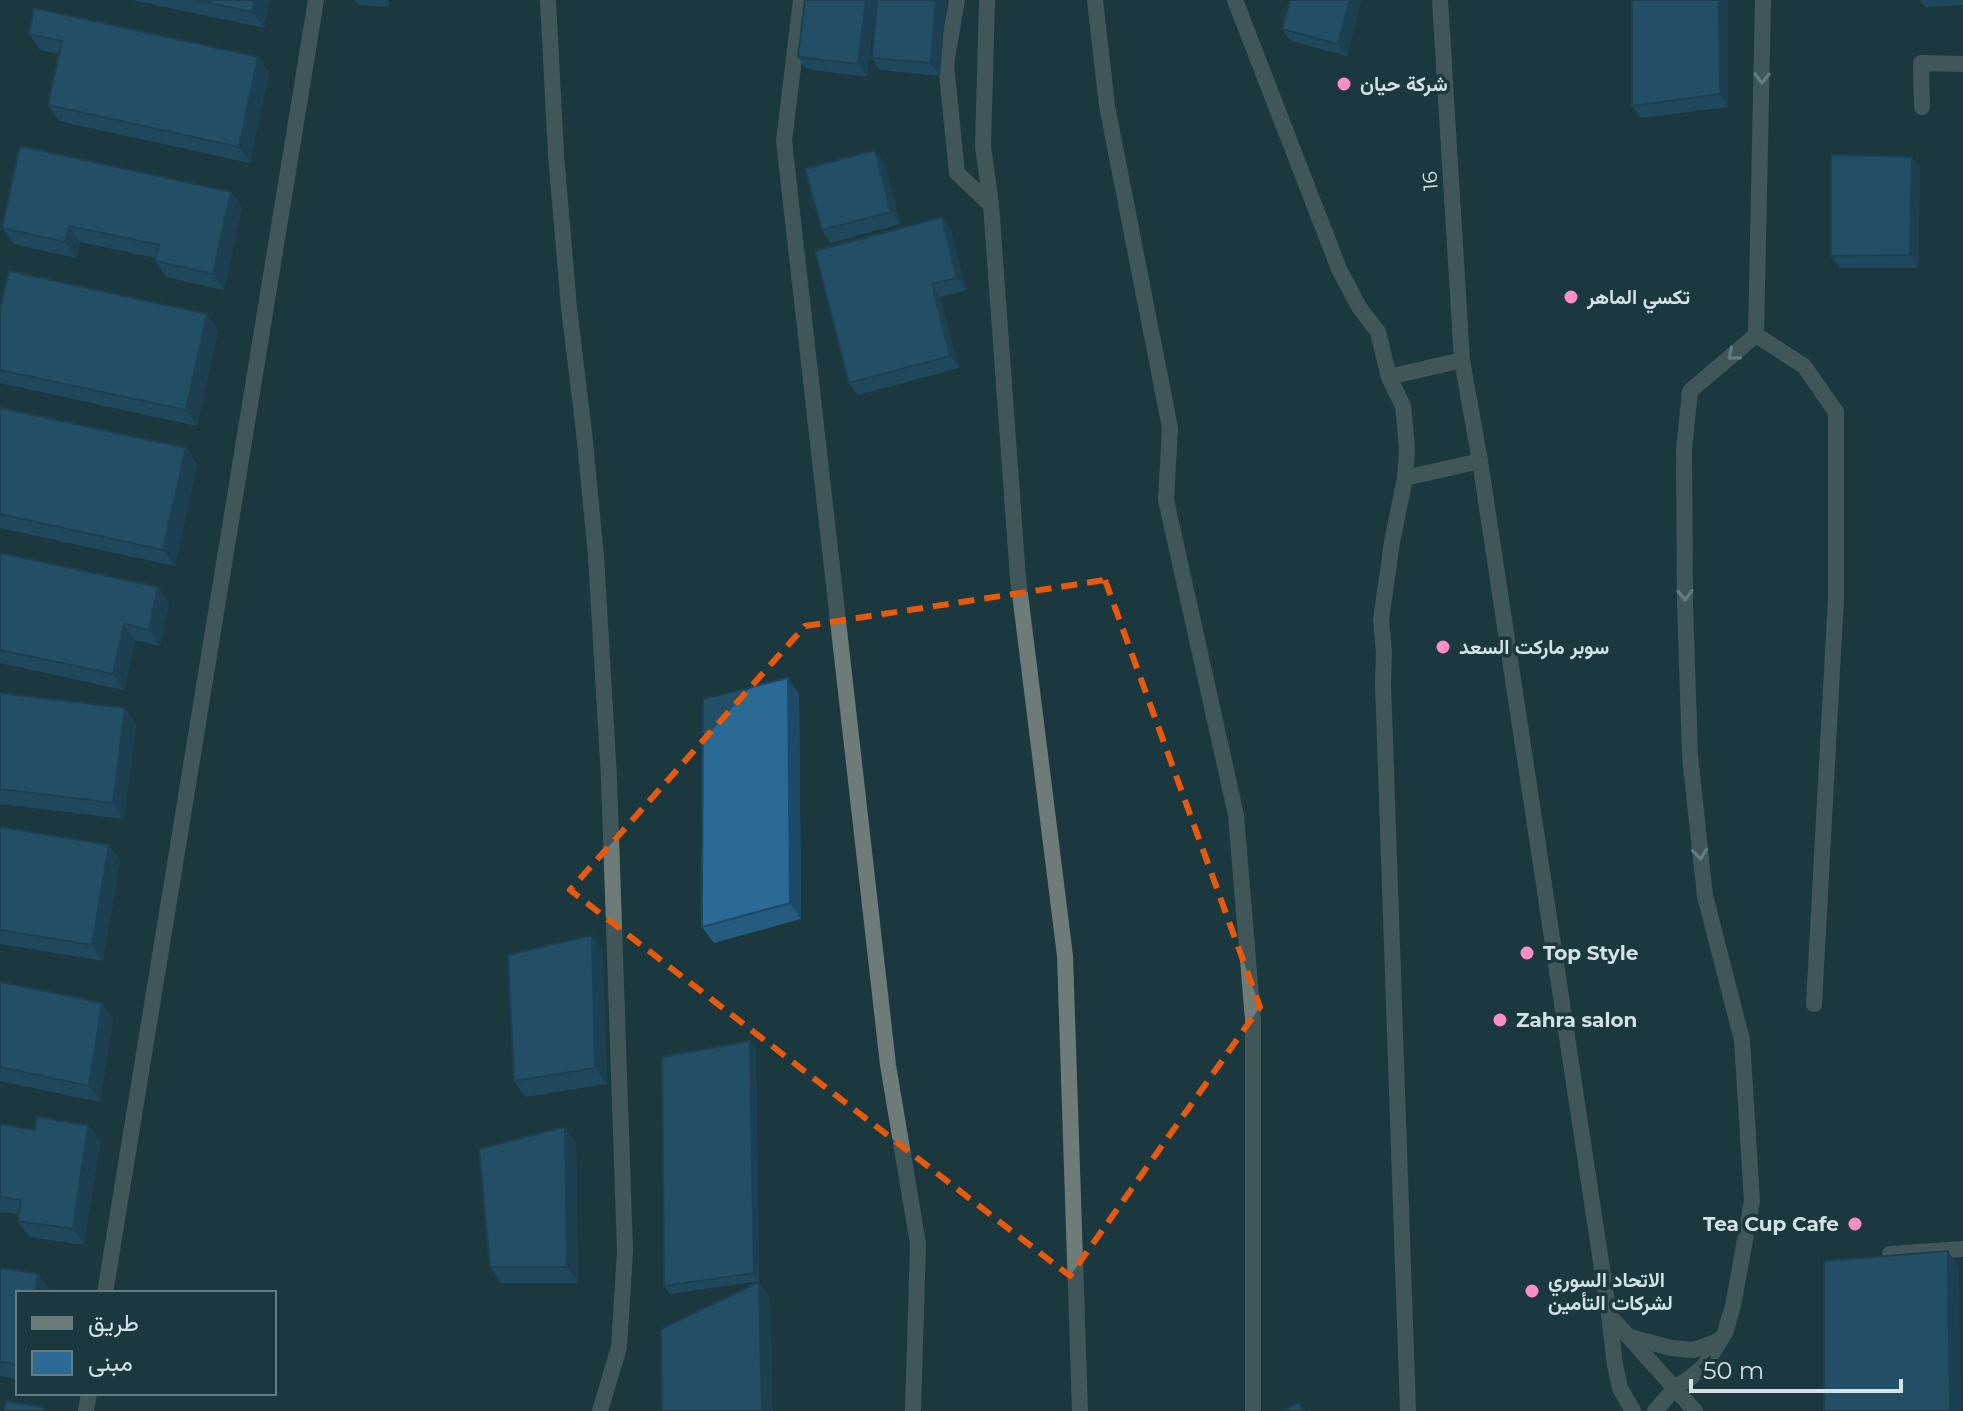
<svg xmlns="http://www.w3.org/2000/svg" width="1963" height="1411" font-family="Montserrat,Vazirmatn,sans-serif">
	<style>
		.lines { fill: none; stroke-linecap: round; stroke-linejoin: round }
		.minor { stroke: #6d7b79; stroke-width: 16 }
		.tertiary { stroke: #6d7b79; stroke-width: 16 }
		.wall { fill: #245b7f }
		.shaded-wall { fill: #1d4a68 }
		.building { fill: #2a6a94; stroke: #1d4a68; stroke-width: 2 }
		.oneway { stroke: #becdd0 }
		.marked { fill: none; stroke: #e8590c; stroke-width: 6; stroke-dasharray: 16 10; stroke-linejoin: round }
		.poi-dot { fill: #fb8fc5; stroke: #1c383f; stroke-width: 3 }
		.labels { text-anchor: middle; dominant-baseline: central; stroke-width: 7; stroke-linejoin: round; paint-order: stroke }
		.poi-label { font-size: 20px; font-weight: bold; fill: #d2e2e6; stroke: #1c383f; text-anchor: start }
		.street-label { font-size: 20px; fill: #d2e2e6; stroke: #1c383f }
	</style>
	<rect width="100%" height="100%" fill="#1c383f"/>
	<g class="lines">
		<g class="minor">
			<polyline points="548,0 556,155 569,308 584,432 596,556 609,778 625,1251 619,1347 600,1411"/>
			<polyline points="801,0 784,141 888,1065 918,1244 913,1411"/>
			<polyline points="957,0 946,64 957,173 991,205"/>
			<polyline points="987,0 983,146 991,205 1018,578 1065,956 1080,1411"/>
			<polyline points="1095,0 1107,106 1170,428 1166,500 1236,815 1253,1020 1253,1411"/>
			<polyline points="1235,0 1339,269 1359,307 1378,332 1389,377 1403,406 1405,425 1407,451 1405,478 1392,542 1381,620 1384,652 1383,683 1408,1411"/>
			<polyline points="1922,107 1921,63 1963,64"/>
			<polyline points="1756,335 1804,366 1836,412 1836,597 1814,1004"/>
			<polyline points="1890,1254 1963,1249"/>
			<polyline points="105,1293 316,0"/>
			<polyline points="86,1411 89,1393"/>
			<polyline points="1655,1411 1675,1388 1690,1378 1705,1365 1725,1333 1733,1306 1752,1201 1742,1040 1705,896 1690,756 1685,603 1684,450 1690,391 1756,335 1763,0"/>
		</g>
		<g class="tertiary">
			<polyline points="1440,0 1462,360 1480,461 1609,1315 1615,1365 1620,1388 1633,1411"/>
			<polyline points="1389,377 1462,360"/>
			<polyline points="1405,478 1480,461"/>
			<polyline points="1609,1315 1695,1411"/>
			<polyline points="1630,1337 1671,1348 1694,1350 1721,1340"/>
		</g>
	</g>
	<g class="wall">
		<polygon points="132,0 270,0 264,28"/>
		<polygon points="355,0 389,0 389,7 359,5"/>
		<polygon points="805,0 876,0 867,77 806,69 798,57"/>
		<polygon points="946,0 940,76 880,70 872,58"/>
		<polygon points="1361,0 1347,56 1291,41 1282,29"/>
		<polygon points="1632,0 1727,0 1728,2 1728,107 1641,118 1632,106"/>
		<polygon points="1920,0 1963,0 1963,5 1925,7"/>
		<polygon points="29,34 269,73 250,163 59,121 48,105 59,54 40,50"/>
		<polygon points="884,162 900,224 830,243 822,230"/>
		<polygon points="1920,169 1918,268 1840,268 1831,256"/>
		<polygon points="231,192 242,208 224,290 166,277 155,261 156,258 80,242 76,258 14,244 2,228"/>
		<polygon points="942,217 951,230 966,290 940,297 959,368 858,395 849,383"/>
		<polygon points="0,310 218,330 197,426 0,383"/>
		<polygon points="0,408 186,448 197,464 175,566 0,528"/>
		<polygon points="0,553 158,587 169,603 160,646 135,640 124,690 0,663"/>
		<polygon points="0,693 136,724 124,819 0,804"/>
		<polygon points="799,694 801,919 714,943 702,927"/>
		<polygon points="0,827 120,861 103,961 0,944"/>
		<polygon points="603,951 607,1084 525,1097 514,1081"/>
		<polygon points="0,982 113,1019 100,1102 0,1081"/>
		<polygon points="756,1049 759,1281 670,1294 664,1286"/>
		<polygon points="0,1124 35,1130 88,1125 100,1141 84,1245 29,1237 18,1221 19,1214 0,1212"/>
		<polygon points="576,1143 578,1283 501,1283 490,1267"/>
		<polygon points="0,1268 38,1274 49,1290 49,1293 18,1293 18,1379 0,1376"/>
	</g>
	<g class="shaded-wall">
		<polygon points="255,0 270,0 264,28 252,12"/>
		<polygon points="866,0 876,0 867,77 858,64"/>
		<polygon points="936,0 946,0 940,76 931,63"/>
		<polygon points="1350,0 1361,0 1347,56 1338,44"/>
		<polygon points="1719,0 1727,0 1728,2 1728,107 1720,94"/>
		<polygon points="258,57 269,73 250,163 239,147"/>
		<polygon points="875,150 884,162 900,224 891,212"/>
		<polygon points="1912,157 1920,169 1918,268 1910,255"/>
		<polygon points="231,192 242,208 224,290 213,274"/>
		<polygon points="942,217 951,230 966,290 957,278"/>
		<polygon points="69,226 80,242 76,258 65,242"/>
		<polygon points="932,284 940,297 959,368 950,356"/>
		<polygon points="207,314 218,330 197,426 186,410"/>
		<polygon points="186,448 197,464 175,566 163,550"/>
		<polygon points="158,587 169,603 160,646 149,630"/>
		<polygon points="124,624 135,640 124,690 113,674"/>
		<polygon points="788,678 799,694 801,919 790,903"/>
		<polygon points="125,708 136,724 124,819 113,803"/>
		<polygon points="109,845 120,861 103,961 92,945"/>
		<polygon points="592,935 603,951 607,1084 595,1068"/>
		<polygon points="102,1003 113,1019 100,1102 89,1086"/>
		<polygon points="750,1041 756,1049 759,1281 754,1273"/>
		<polygon points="88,1125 100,1141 84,1245 73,1229"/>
		<polygon points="565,1127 576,1143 578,1283 567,1267"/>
		<polygon points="1948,1251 1959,1267 1961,1411 1950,1411"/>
		<polygon points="38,1274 49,1290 49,1293 35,1293"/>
		<polygon points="759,1282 770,1298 773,1411 762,1411"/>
	</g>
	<g class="building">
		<polygon points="195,0 255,0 252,12"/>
		<polygon points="805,0 866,0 858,64 798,57"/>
		<polygon points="877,0 936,0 931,63 872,58"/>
		<polygon points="1290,0 1350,0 1338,44 1282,29"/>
		<polygon points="1632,0 1719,0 1720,94 1632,106"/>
		<polygon points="34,8 258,57 239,147 48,105 62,41 29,34"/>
		<polygon points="20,146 231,192 213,274 155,261 159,245 69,226 65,242 2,228"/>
		<polygon points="875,150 891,212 822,230 805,169"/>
		<polygon points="1831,155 1912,157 1910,255 1831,256"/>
		<polygon points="942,217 957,278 932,284 950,356 849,383 815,251"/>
		<polygon points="9,271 207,314 186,410 0,370 0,310"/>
		<polygon points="0,408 186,448 163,550 0,514"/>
		<polygon points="0,553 158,587 149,630 124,624 113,674 0,650"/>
		<polygon points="788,678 790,903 702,927 703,699"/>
		<polygon points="0,693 125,708 113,803 0,789"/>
		<polygon points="0,827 109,845 92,945 0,930"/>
		<polygon points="592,935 595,1068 514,1081 508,955"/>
		<polygon points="0,982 102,1003 89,1086 0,1067"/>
		<polygon points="750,1041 754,1273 664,1286 662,1057"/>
		<polygon points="37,1117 88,1125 73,1229 18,1221 21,1200 0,1197 0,1124 35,1130"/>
		<polygon points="565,1127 567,1267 490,1267 479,1149"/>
		<polygon points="1948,1251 1950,1411 1824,1411 1824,1261"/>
		<polygon points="0,1268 38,1274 35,1293 18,1293 18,1365 0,1362"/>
		<polygon points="759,1282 762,1411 662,1411 661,1329"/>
		<polygon points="6,1401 44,1407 43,1411 4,1411"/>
		<polygon points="1299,1402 1304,1411 1283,1411"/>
	</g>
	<defs><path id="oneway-chevron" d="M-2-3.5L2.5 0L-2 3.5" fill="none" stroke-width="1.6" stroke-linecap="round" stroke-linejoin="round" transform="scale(2)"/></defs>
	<g class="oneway">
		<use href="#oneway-chevron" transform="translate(1762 78) rotate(91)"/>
		<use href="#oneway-chevron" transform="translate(1733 355) rotate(140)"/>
		<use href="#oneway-chevron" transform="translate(1685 595) rotate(89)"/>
		<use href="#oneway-chevron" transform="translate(1700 854) rotate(84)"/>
	</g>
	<path d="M0 0H1963V1411H0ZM 1105,580 L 1260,1007 L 1070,1276 L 570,890 L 805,626 Z" fill="#1c383f" fill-opacity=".55" fill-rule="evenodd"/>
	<path class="marked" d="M 1105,580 L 1260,1007 L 1070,1276 L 570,890 L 805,626 Z"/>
	<g class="poi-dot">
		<circle cx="1344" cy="84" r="8"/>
		<circle cx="1571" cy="297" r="8"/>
		<circle cx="1443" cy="647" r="8"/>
		<circle cx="1527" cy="953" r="8"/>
		<circle cx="1500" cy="1020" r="8"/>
		<circle cx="1855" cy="1224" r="8"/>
		<circle cx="1532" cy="1291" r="8"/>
	</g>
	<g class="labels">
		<g class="poi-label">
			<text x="1360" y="84">شركة حيان</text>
			<text x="1587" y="297">تكسي الماهر</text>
			<text x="1459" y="647">سوبر ماركت السعد</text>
			<text x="1543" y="953">Top Style</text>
			<text x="1516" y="1020">Zahra salon</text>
			<text x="1839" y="1224" text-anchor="end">Tea Cup Cafe</text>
			<text x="1548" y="1280">الاتحاد السوري<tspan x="1548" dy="23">لشركات التأمين</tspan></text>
		</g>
		<g class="street-label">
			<text transform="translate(1430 181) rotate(-94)">16</text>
		</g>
	</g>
	<rect x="16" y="1291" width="260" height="104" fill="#1c383f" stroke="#657c82" stroke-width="2"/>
	<rect x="32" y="1317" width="40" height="12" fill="#6d7b79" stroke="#657c82" stroke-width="2"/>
	<text x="88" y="1331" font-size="24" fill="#d2e2e6">طريق</text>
	<rect x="32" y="1351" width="40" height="24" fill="#2a6a94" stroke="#657c82" stroke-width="2"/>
	<text x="88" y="1371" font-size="24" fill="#d2e2e6">مبنى</text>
	<path d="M1691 1379v12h210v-12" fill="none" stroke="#d2e2e6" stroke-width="4"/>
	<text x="1703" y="1379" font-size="24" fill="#d2e2e6" stroke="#1c383f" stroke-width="6" paint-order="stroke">50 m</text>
</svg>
